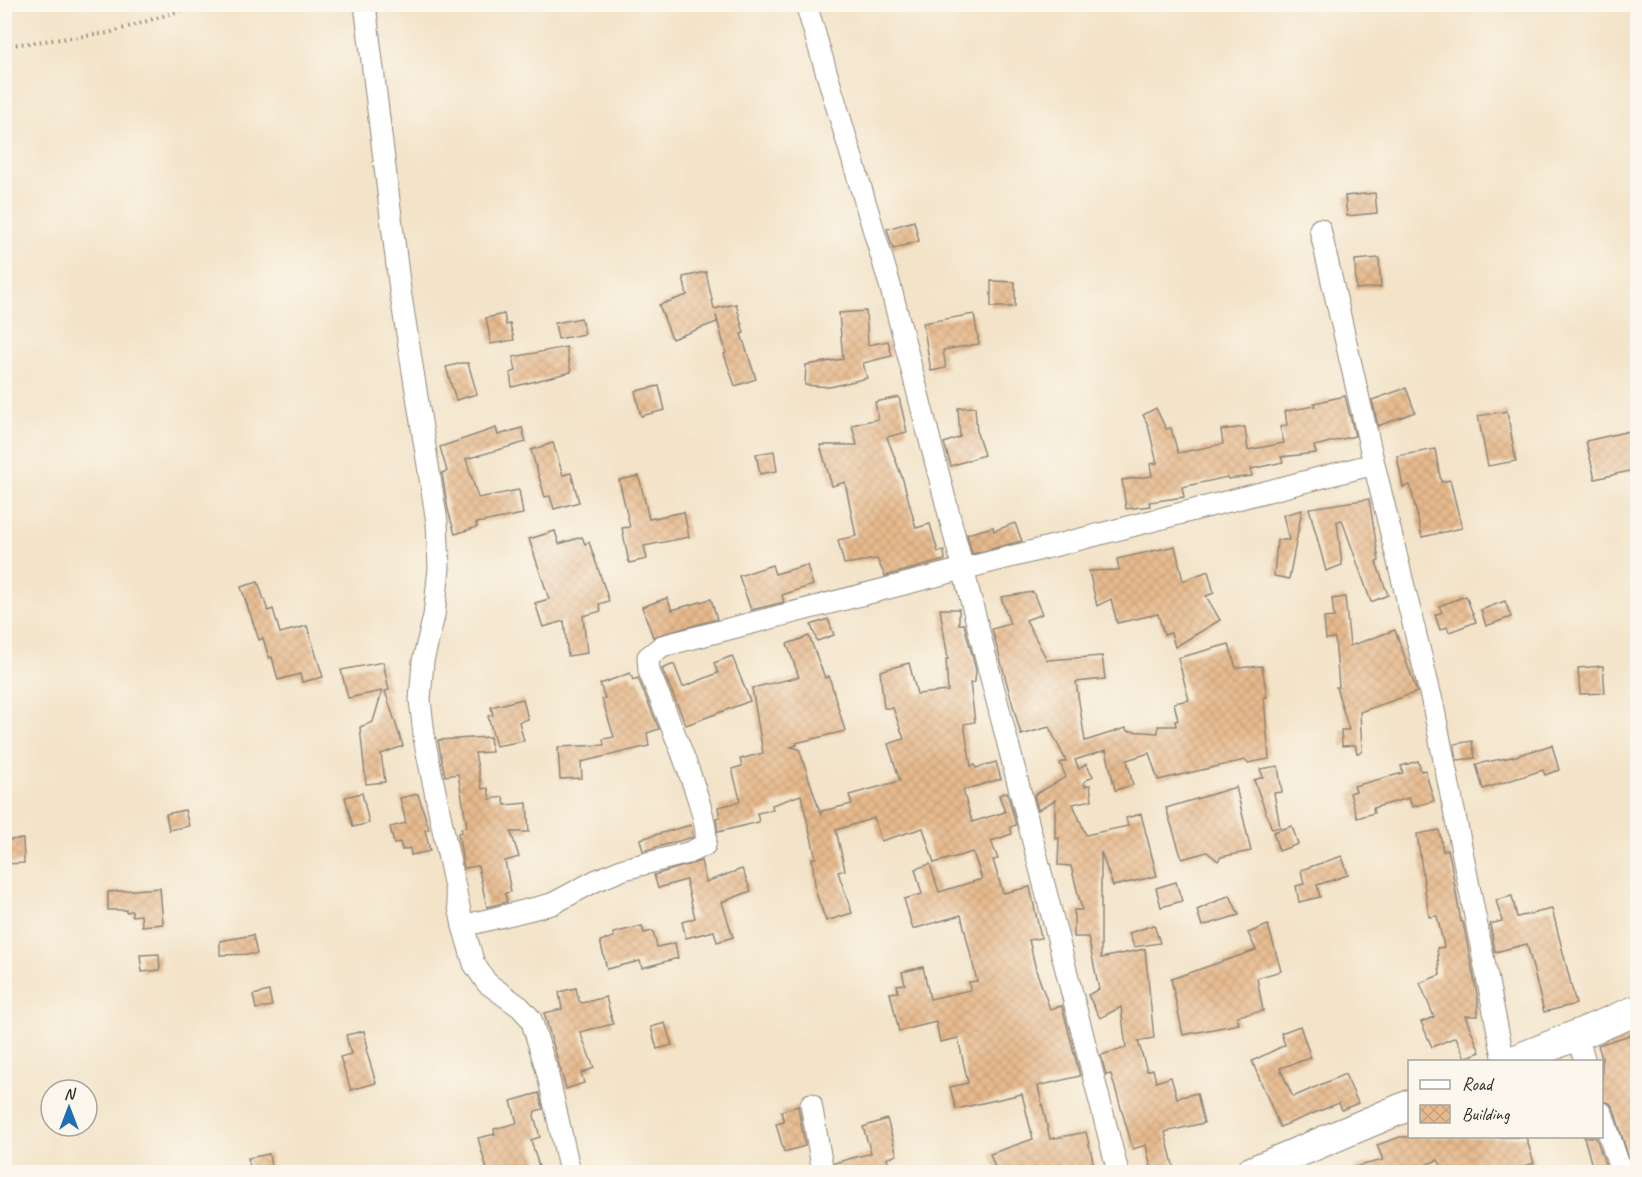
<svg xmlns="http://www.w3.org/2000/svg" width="1642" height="1177" font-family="Caveat,sans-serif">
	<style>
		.building { fill: url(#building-cross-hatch) }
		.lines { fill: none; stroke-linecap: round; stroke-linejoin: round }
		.street-casing { stroke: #8f877a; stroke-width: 23 }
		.secondary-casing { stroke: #8f877a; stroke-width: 32 }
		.path { stroke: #8f877a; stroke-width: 4; stroke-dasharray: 1.5 4.5; stroke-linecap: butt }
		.street { stroke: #fff; stroke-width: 21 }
		.secondary { stroke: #fff; stroke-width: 30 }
	</style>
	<defs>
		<pattern id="building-cross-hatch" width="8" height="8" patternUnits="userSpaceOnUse" patternTransform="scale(1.5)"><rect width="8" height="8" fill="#e7ba8d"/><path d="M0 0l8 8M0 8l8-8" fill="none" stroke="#c6a07a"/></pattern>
	</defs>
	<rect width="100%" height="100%" fill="#fbf7ec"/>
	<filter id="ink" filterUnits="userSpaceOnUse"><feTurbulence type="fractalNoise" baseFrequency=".0167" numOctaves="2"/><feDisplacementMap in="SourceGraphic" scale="12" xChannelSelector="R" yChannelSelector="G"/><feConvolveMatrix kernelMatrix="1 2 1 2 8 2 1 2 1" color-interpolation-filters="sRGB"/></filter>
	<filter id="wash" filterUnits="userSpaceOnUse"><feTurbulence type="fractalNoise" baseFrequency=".008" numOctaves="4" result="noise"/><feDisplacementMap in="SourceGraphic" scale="24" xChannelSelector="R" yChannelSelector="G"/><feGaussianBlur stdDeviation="1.35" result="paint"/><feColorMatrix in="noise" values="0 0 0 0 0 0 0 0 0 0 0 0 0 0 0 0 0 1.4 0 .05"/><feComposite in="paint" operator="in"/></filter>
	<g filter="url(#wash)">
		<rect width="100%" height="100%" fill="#f3e3c8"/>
		<g id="blocks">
			<g class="building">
				<polygon points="1375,193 1377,213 1347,216 1345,196"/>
				<polygon points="914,221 919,241 893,249 887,229"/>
				<polygon points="1379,258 1381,287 1356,289 1355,260"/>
				<polygon points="706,272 714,309 736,304 744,333 741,334 756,379 735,386 724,354 726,353 716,315 717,322 672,339 659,305 687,295 683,277"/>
				<polygon points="991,281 1015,282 1015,307 991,307"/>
				<polygon points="866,311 868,345 888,341 892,356 863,363 867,378 830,387 805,385 806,365 843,359 839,313"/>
				<polygon points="504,314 506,325 510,324 514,340 491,344 486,318"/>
				<polygon points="974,314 979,344 943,350 946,368 931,371 923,323"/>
				<polygon points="581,318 585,334 558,339 555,323"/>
				<polygon points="566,347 571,372 512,387 510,373 516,371 513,357"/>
				<polygon points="462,363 468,363 477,394 456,400 446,367"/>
				<polygon points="659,386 665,410 641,416 635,391"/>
				<polygon points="1406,388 1415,412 1378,426 1372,400"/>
				<polygon points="1345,396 1355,436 1314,446 1316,453 1281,457 1283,462 1251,469 1252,476 1228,479 1227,477 1182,487 1184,497 1149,502 1150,506 1126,509 1122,480 1152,476 1150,464 1157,463 1148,425 1143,415 1156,408 1166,429 1171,428 1178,453 1223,444 1221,430 1245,427 1248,450 1284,443 1280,427 1287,425 1285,411 1315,406 1314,403"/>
				<polygon points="899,397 907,432 887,437 903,480 916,528 930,524 938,552 944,551 945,560 885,576 877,559 844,564 838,540 856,536 845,482 832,486 820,445 857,445 852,425 878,419 875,402"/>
				<polygon points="975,407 977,433 984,455 951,466 944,443 960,437 958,408"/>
				<polygon points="1507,411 1516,461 1488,466 1478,416"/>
				<polygon points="496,428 498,435 522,428 526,442 466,459 478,498 519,490 523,514 476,523 477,527 455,534 448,510 442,473 447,471 440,447"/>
				<polygon points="1638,429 1638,469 1595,479 1586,441"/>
				<polygon points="553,443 563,475 571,473 579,502 554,509 550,496 545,497 531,450"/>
				<polygon points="1435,449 1441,482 1450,480 1462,528 1422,537 1410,485 1403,487 1397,456"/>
				<polygon points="774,451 777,471 760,474 756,454"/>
				<polygon points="639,476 649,519 684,512 689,537 644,546 647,559 629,563 622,528 630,527 619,480"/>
				<polygon points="1369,499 1379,561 1376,562 1388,595 1371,602 1342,520 1337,521 1342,565 1326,571 1309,508"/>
				<polygon points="1302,510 1289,579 1274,576 1277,540 1289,540 1283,515"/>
				<polygon points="1015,523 1022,541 972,554 967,534 993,527 994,531"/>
				<polygon points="555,531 559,544 582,537 585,544 589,542 609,601 599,604 601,611 583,616 587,653 568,656 564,621 543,627 535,603 549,599 529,539"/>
				<polygon points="1175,546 1183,581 1208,571 1214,593 1206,596 1220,620 1175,647 1171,633 1164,635 1158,614 1117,623 1111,599 1097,606 1089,571 1119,570 1117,559"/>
				<polygon points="772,565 775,574 807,565 813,585 782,595 784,602 751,610 739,576"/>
				<polygon points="258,582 268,611 273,609 280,633 307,626 323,677 302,682 300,674 278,680 272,657 269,658 263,638 259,640 241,587"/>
				<polygon points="1033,592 1042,614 1026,620 1047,660 1102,656 1105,679 1076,682 1085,741 1126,728 1127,731 1158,733 1158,726 1176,726 1175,721 1178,720 1174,703 1189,700 1178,658 1229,644 1236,668 1262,666 1267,697 1264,697 1269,759 1248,763 1245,760 1158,780 1149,753 1127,760 1133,785 1115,790 1106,750 1075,760 1079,769 1086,764 1093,776 1084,782 1085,786 1090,785 1092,800 1073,804 1086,835 1128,826 1126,818 1141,814 1157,876 1113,886 1101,852 1101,958 1145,949 1154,1038 1138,1041 1147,1071 1153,1069 1156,1082 1171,1077 1177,1098 1197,1093 1204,1123 1165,1132 1175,1173 1152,1173 1146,1145 1133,1149 1111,1074 1106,1075 1101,1055 1126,1048 1121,1007 1100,1018 1088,995 1099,989 1088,937 1074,937 1074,910 1082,910 1071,866 1058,865 1059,838 1055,839 1055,800 1038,810 1034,795 1066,777 1060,763 1066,761 1049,727 1021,735 992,629 1010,624 1001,597"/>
				<polygon points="1466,596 1476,622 1449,632 1447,627 1440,630 1435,615 1442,612 1439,606"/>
				<polygon points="1345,597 1350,646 1395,630 1417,692 1360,712 1362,752 1357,753 1355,745 1342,746 1341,730 1349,730 1336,687 1339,687 1335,638 1326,639 1324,618 1334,617 1332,599"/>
				<polygon points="667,598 672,610 711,599 717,619 653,637 642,607"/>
				<polygon points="1505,601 1511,617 1486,626 1481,610"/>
				<polygon points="940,609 959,609 959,624 964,624 976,670 975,682 970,683 975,722 964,724 971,766 975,765 976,768 996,762 1001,779 963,790 972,822 1005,812 999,795 1007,792 1016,825 1010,827 1012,834 991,841 998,859 993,860 1003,893 1030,887 1041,938 1029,940 1036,970 1050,1009 1062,1006 1080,1076 1038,1086 1050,1139 1086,1132 1096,1173 997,1173 990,1154 1033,1139 1022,1094 956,1109 950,1087 968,1083 958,1038 940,1042 936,1022 899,1031 890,993 898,992 897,985 905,984 902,972 923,967 930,999 970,990 969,982 977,981 961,915 913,929 904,899 922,894 915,869 930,864 939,892 982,879 973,852 934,863 923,828 881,841 874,818 836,830 845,870 838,872 852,913 826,921 816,893 812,858 816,858 801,795 772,805 773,810 757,813 759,822 718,832 716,818 720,817 718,807 739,802 740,799 732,769 742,766 740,759 763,753 752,688 799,677 787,644 809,636 825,678 829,676 845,731 796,743 797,745 791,747 799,749 821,815 822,811 852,804 849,795 900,781 888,744 904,739 893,708 884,708 880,671 909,663 917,694 948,691 946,659 948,659"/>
				<polygon points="828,619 834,635 817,641 811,625"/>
				<polygon points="732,656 750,701 686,725 662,669 674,664 683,687 718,673 714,663"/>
				<polygon points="383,662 389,690 385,691 403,746 381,754 385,782 366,784 360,727 373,722 382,691 348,698 341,670"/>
				<polygon points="1603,666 1605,693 1580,694 1578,668"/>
				<polygon points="630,673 633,680 638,678 659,729 647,733 649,746 581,762 582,778 560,779 558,747 604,745 603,739 614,737 602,699 605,698 600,684"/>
				<polygon points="523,699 528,719 519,722 524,741 496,746 488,716 493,715 491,707"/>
				<polygon points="490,737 492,752 475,753 482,789 488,788 490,799 503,797 505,805 527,803 529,832 511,832 519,857 505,861 511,892 505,893 507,902 487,907 478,866 464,868 458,833 462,832 461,828 467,827 458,774 445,776 438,740"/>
				<polygon points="1472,741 1475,758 1457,760 1454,744"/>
				<polygon points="1552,745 1559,770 1545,775 1543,770 1483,789 1476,764 1512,757"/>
				<polygon points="1418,761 1421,771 1425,770 1434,801 1412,807 1409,798 1373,808 1374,813 1357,818 1350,793 1356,791 1354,786 1403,773 1401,766"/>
				<polygon points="1278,766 1282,792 1274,793 1280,827 1272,829 1254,780 1263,777 1260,769"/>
				<polygon points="1236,787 1251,851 1221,857 1218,861 1207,852 1182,859 1166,808"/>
				<polygon points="362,793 369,823 353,827 345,797"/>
				<polygon points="418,794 429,829 425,830 430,851 411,855 410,848 402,850 400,842 394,844 390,827 406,823 400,798"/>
				<polygon points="185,810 189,826 169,830 166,814"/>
				<polygon points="691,825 693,837 643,851 640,839"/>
				<polygon points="1292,826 1298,844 1279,851 1273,832"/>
				<polygon points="1439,830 1443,851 1448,850 1450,858 1461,922 1463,922 1478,999 1478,1016 1465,1016 1480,1052 1465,1058 1456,1037 1432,1047 1421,1022 1434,1017 1420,983 1440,975 1437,948 1444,947 1437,916 1429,917 1417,834"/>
				<polygon points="23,839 24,863 4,864 4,840"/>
				<polygon points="1342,856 1348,875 1317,885 1320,897 1299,902 1296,886 1304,884 1301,870"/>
				<polygon points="701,861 706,882 742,869 751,891 722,902 733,937 717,942 714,931 686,938 682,922 695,918 686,880 658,888 654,875"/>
				<polygon points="1176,882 1182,901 1161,907 1156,888"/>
				<polygon points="160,888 163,924 142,926 141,915 132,916 132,911 126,912 126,910 108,910 108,892"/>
				<polygon points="1230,895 1239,915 1202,926 1197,910"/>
				<polygon points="1512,896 1517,917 1552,909 1576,1004 1544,1012 1527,944 1495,952 1490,924 1502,921 1496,900"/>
				<polygon points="1154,925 1160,943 1134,947 1129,933"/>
				<polygon points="1268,925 1281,971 1257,978 1263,1011 1237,1016 1239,1024 1183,1035 1171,979 1256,950 1248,933"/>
				<polygon points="642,926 644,933 653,931 657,947 675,943 678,958 642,968 640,961 607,969 600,941 614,937 613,933"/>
				<polygon points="253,935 257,954 220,955 220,941"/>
				<polygon points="159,954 160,970 142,972 140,955"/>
				<polygon points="576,988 579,1001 582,1003 606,997 613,1024 580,1032 594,1068 581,1073 584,1083 566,1089 544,1013 562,1009 559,992"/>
				<polygon points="269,991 272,1006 256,1009 253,995"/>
				<polygon points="665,1023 672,1045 657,1049 651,1027"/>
				<polygon points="1300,1026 1311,1058 1280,1068 1293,1097 1345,1074 1358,1103 1342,1110 1339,1103 1280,1127 1252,1061 1285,1045 1281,1033"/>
				<polygon points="364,1031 368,1048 366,1049 376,1083 351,1090 340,1057 351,1054 346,1035"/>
				<polygon points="1630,1035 1638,1068 1638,1173 1633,1173 1614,1109 1610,1103 1602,1101 1602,1058 1598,1045"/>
				<polygon points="539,1093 543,1109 535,1111 534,1116 540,1137 531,1140 540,1170 488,1173 478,1138 495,1134 494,1129 517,1123 511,1101"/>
				<polygon points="798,1106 805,1146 784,1152 776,1124 784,1122 781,1111"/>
				<polygon points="887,1119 897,1155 887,1158 892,1173 835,1173 834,1163 871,1153 863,1127"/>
				<polygon points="1400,1137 1526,1137 1534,1163 1504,1173 1445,1173 1438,1160 1405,1173 1354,1173 1354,1167 1383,1160 1377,1145"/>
				<polygon points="1584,1137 1596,1137 1608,1173 1594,1173"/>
				<polygon points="269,1154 272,1173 251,1173 248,1158"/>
			</g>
		</g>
	</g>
	<g filter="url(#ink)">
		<use href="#blocks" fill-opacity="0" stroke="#8f877a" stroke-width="1.5"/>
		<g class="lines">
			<defs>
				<g id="street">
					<polyline points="365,4 400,290 437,522 439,568 434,616 423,661 420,700 425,743 463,926 474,964 487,983 520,1007 531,1019 547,1071 570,1172"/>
					<polyline points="806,4 890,285 1118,1172"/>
					<polyline points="1320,229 1374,464"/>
					<path d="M 463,926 L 552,904 L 595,881 L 624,869 L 688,853 L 705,845 C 714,820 661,702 649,671 L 648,657 L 662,646 L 1374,464 L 1433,705 L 1504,1062"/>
					<polyline points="1577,1035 1585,1062"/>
					<polyline points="811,1104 823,1172"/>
					<polyline points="1602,1113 1621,1172"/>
				</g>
				<g id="secondary">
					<polyline points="1511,1062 1638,1010"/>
					<polyline points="1251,1172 1410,1105"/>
				</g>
			</defs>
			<use href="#street" class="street-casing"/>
			<use href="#secondary" class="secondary-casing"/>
			<polyline class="path" points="4,46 109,33 201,4"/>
			<use href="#street" class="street"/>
			<use href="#secondary" class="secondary"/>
		</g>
	</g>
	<rect width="1642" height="1177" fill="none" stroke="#fbf7ec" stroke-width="24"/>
	<rect x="1408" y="1060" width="195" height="78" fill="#fbf7ec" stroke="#a8a59f" stroke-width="1.5"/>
	<rect x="1420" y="1080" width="30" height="9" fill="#ffffff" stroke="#a8a59f" stroke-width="1.5"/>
	<text x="1462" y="1090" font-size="18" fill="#2b2b2b">Road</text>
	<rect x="1420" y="1105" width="30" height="18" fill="url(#building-cross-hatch)" stroke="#a8a59f" stroke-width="1.5"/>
	<text x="1462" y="1120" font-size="18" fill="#2b2b2b">Building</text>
	<g transform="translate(69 1108)"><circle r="28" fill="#fbf7ec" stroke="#a8a59f" stroke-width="1.5"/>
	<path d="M0-4.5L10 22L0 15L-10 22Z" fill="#1f6fb2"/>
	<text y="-9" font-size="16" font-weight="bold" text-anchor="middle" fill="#2b2b2b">N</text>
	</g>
</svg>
